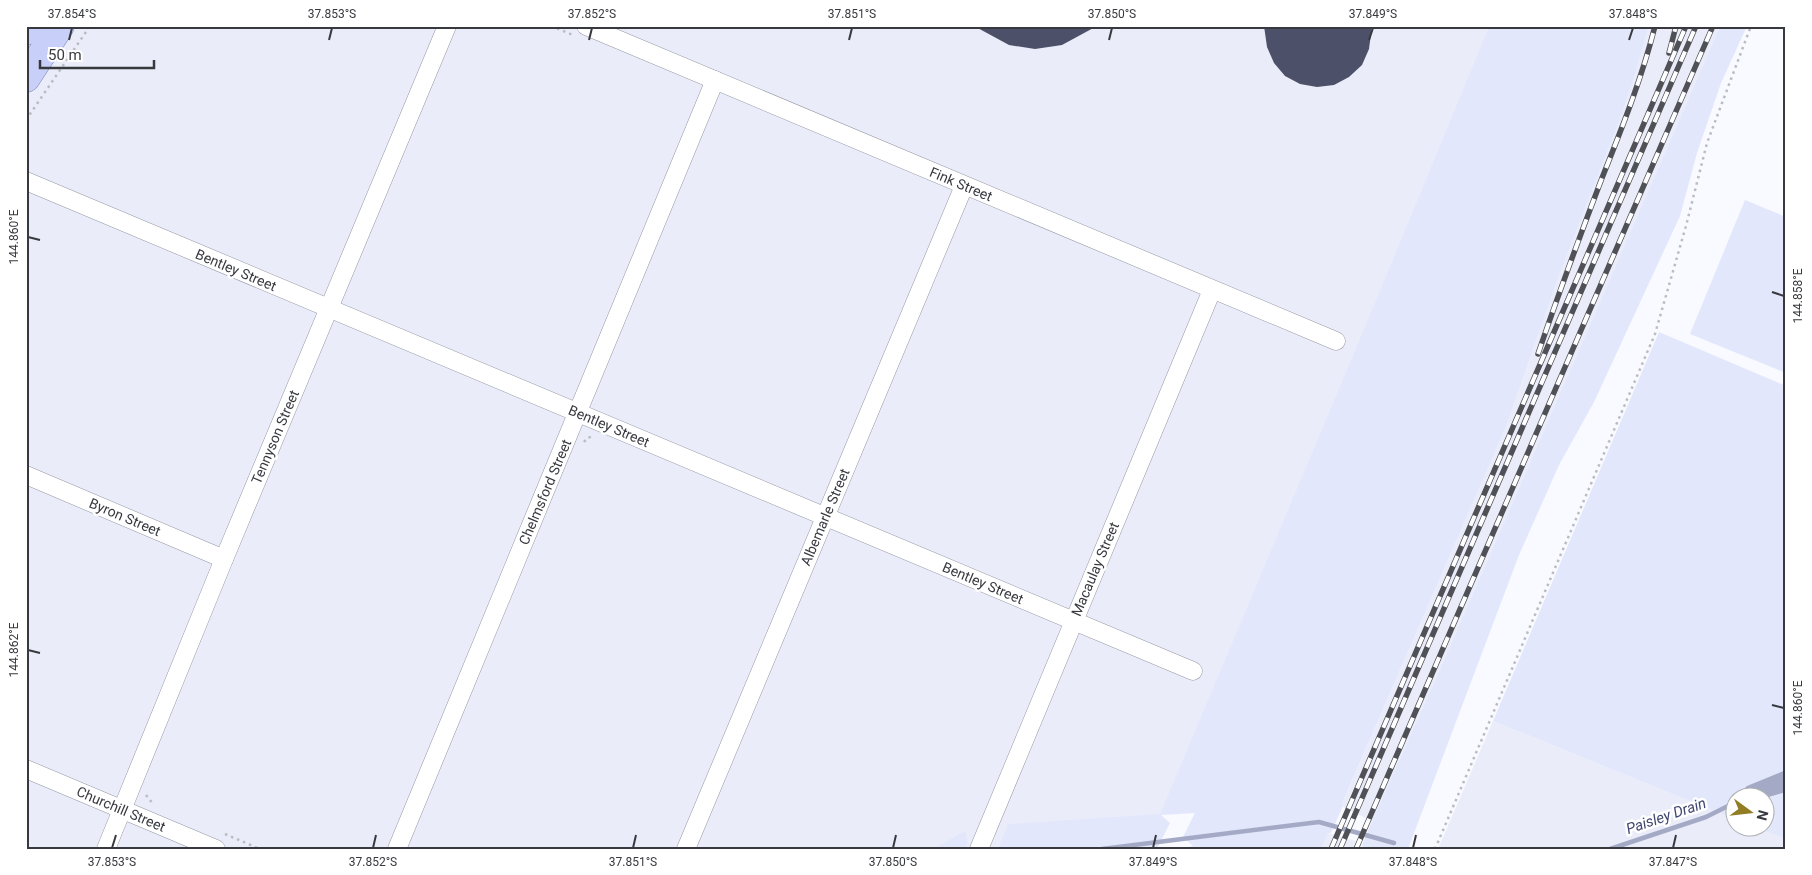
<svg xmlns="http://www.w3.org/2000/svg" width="1812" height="875" font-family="Roboto,sans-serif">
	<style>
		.built { fill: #eaedf9 }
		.green { fill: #e2e7fb }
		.water { fill: #a4aac5 }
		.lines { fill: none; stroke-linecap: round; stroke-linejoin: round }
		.stream { stroke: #a4aac5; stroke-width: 4.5 }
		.building { fill: #4c5169 }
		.street-casing { stroke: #9699a5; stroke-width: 19 }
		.primary-casing { stroke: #7e86b5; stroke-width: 29 }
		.path { stroke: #babcc1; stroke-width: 2.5; stroke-dasharray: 2.5 4; stroke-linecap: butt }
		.street { stroke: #fff; stroke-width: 18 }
		.primary { stroke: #c8d0f9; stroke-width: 28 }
		.rail-casing { stroke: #505157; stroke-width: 5.5 }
		.rail { stroke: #fff; stroke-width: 4; stroke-dasharray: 11; stroke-linecap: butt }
		.ticks { fill: none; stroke: #38393f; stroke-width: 2 }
		.labels { text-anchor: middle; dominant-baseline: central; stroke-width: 5; stroke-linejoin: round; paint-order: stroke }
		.street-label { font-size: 14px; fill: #38393f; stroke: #fff }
		.water-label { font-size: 15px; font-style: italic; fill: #404771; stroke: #fff }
		.neatline { fill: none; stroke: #38393f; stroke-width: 2 }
		.ticks-label { font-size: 12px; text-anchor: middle; fill: #38393f }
	</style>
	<rect width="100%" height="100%" fill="#f8faff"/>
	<g class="built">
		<polygon points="26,26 1489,26 1365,326 1160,815 1144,816 1131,849 26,849"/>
		<polygon points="1649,26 1720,26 1441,667 1372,821 1341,806 1506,427 1557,281 1620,119 1633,79"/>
		<polygon points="1493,721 1734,819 1734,828 1756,828 1786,839 1786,849 1438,849"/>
		<polygon points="1328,833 1359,842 1362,845 1360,849 1321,849"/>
	</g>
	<g class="green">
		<polygon points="1489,26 1649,26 1633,80 1620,119 1557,281 1506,427 1343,801 1342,808 1331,833 1328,833 1321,849 1181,849 1193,846 1183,837 1195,813 1161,815 1170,823 1157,849 998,849 1008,824 1160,814 1365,326"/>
		<polygon points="1720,26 1747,26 1721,83 1697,153 1680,216 1594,402 1559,465 1519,555 1408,849 1365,849 1362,845 1372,821 1441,667"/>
		<polygon points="1745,200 1786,217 1786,373 1690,334"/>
		<polygon points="1659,332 1786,386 1786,839 1756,828 1764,828 1764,798 1734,798 1734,819 1493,721"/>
		<polygon points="965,831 968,842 965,849 933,849"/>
	</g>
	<polygon class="water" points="1786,770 1786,792 1765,798 1736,797 1747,786"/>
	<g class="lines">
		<g class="stream">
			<polyline points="1102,849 1319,822 1394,843"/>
			<polyline points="1610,849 1706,817 1730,805"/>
		</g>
	</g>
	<g class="building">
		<polygon points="974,26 1097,26 1062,45 1035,49 1009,45"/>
		<polygon points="1264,26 1372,26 1369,49 1362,65 1349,77 1334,85 1317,87 1300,84 1285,76 1274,63 1267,47"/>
	</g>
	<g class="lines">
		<defs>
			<g id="street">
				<polyline points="586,26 1336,341"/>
				<polyline points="26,181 1193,671"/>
				<polyline points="26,475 224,559"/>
				<polyline points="26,769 216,849"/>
				<polyline points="106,849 224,559 447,26"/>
				<polyline points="397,849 715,80"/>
				<polyline points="686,849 964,186"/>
				<polyline points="979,849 1212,290"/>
			</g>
			<g id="primary">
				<polyline points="26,31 30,26"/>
				<polyline points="26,78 60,26"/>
			</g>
		</defs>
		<use href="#street" class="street-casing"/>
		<use href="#primary" class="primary-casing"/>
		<g class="path">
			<polyline points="551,26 573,35"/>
			<polyline points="26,120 90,26"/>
			<polyline points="584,442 587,438 594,436"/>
			<polyline points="146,795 153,804"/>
			<polyline points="225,834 260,849"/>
			<polyline points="1435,849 1655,334 1686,226 1707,143 1751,26"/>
		</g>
		<use href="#street" class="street"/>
		<use href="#primary" class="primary"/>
		<defs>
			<g id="rail">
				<polyline points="1669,53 1676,26"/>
				<path d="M 1538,354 C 1558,295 1580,236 1602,178 C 1622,128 1642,78 1655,26"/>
				<polyline points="1331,849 1686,26"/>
				<polyline points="1340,849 1696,26"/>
				<polyline points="1356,849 1713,26"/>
			</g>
		</defs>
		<use href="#rail" class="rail-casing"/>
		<use href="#rail" class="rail"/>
	</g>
	<path class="ticks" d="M 69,40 L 72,28M 329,40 L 332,28M 589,40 L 592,28M 849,40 L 852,28M 1109,40 L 1112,28M 1369,40 L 1373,28M 1629,40 L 1633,28M 28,237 L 40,240M 1772,292 L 1784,296M 28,650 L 40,653M 1772,705 L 1784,708M 112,848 L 116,835M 373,848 L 376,835M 633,848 L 636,835M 893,848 L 896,835M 1153,848 L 1156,835M 1413,848 L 1416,835M 1673,848 L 1676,835"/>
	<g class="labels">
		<g class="street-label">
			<text transform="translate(961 184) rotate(23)">Fink Street</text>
			<text transform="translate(236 270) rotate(23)">Bentley Street</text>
			<text transform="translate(609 426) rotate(23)">Bentley Street</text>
			<text transform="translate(275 437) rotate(-67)">Tennyson Street</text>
			<text transform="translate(545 492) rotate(-67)">Chelmsford Street</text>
			<text transform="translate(125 517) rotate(23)">Byron Street</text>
			<text transform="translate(825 517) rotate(-67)">Albemarle Street</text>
			<text transform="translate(1095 569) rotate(-67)">Macaulay Street</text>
			<text transform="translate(983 583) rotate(23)">Bentley Street</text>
			<text transform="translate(121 809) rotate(23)">Churchill Street</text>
		</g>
		<g class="water-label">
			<text transform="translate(1666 816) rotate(-19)">Paisley Drain</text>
		</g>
	</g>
	<rect width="1812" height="875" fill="none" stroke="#ffffff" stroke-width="55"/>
	<g transform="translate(1750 812) rotate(105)"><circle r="24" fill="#ffffff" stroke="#afb0b2"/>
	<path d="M0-4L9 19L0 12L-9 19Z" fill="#927d24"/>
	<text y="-8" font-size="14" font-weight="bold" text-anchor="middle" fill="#38393f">N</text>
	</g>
	<path d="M40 60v8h114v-8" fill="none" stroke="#38393f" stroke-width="2.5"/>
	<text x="48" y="60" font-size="15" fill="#38393f" stroke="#ffffff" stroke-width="4" paint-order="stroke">50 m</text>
	<rect x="28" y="28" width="1756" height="820" class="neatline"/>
	<g class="ticks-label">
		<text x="72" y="18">37.854°S</text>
		<text x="332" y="18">37.853°S</text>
		<text x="592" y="18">37.852°S</text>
		<text x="852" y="18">37.851°S</text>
		<text x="1112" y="18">37.850°S</text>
		<text x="1373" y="18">37.849°S</text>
		<text x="1633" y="18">37.848°S</text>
		<text transform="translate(14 237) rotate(-90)" y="4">144.860°E</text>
		<text transform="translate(1798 296) rotate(-90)" y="4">144.858°E</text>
		<text transform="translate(14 650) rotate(-90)" y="4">144.862°E</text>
		<text transform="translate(1798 708) rotate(-90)" y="4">144.860°E</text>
		<text x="112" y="866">37.853°S</text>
		<text x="373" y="866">37.852°S</text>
		<text x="633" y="866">37.851°S</text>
		<text x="893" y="866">37.850°S</text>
		<text x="1153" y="866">37.849°S</text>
		<text x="1413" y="866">37.848°S</text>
		<text x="1673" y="866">37.847°S</text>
	</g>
</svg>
